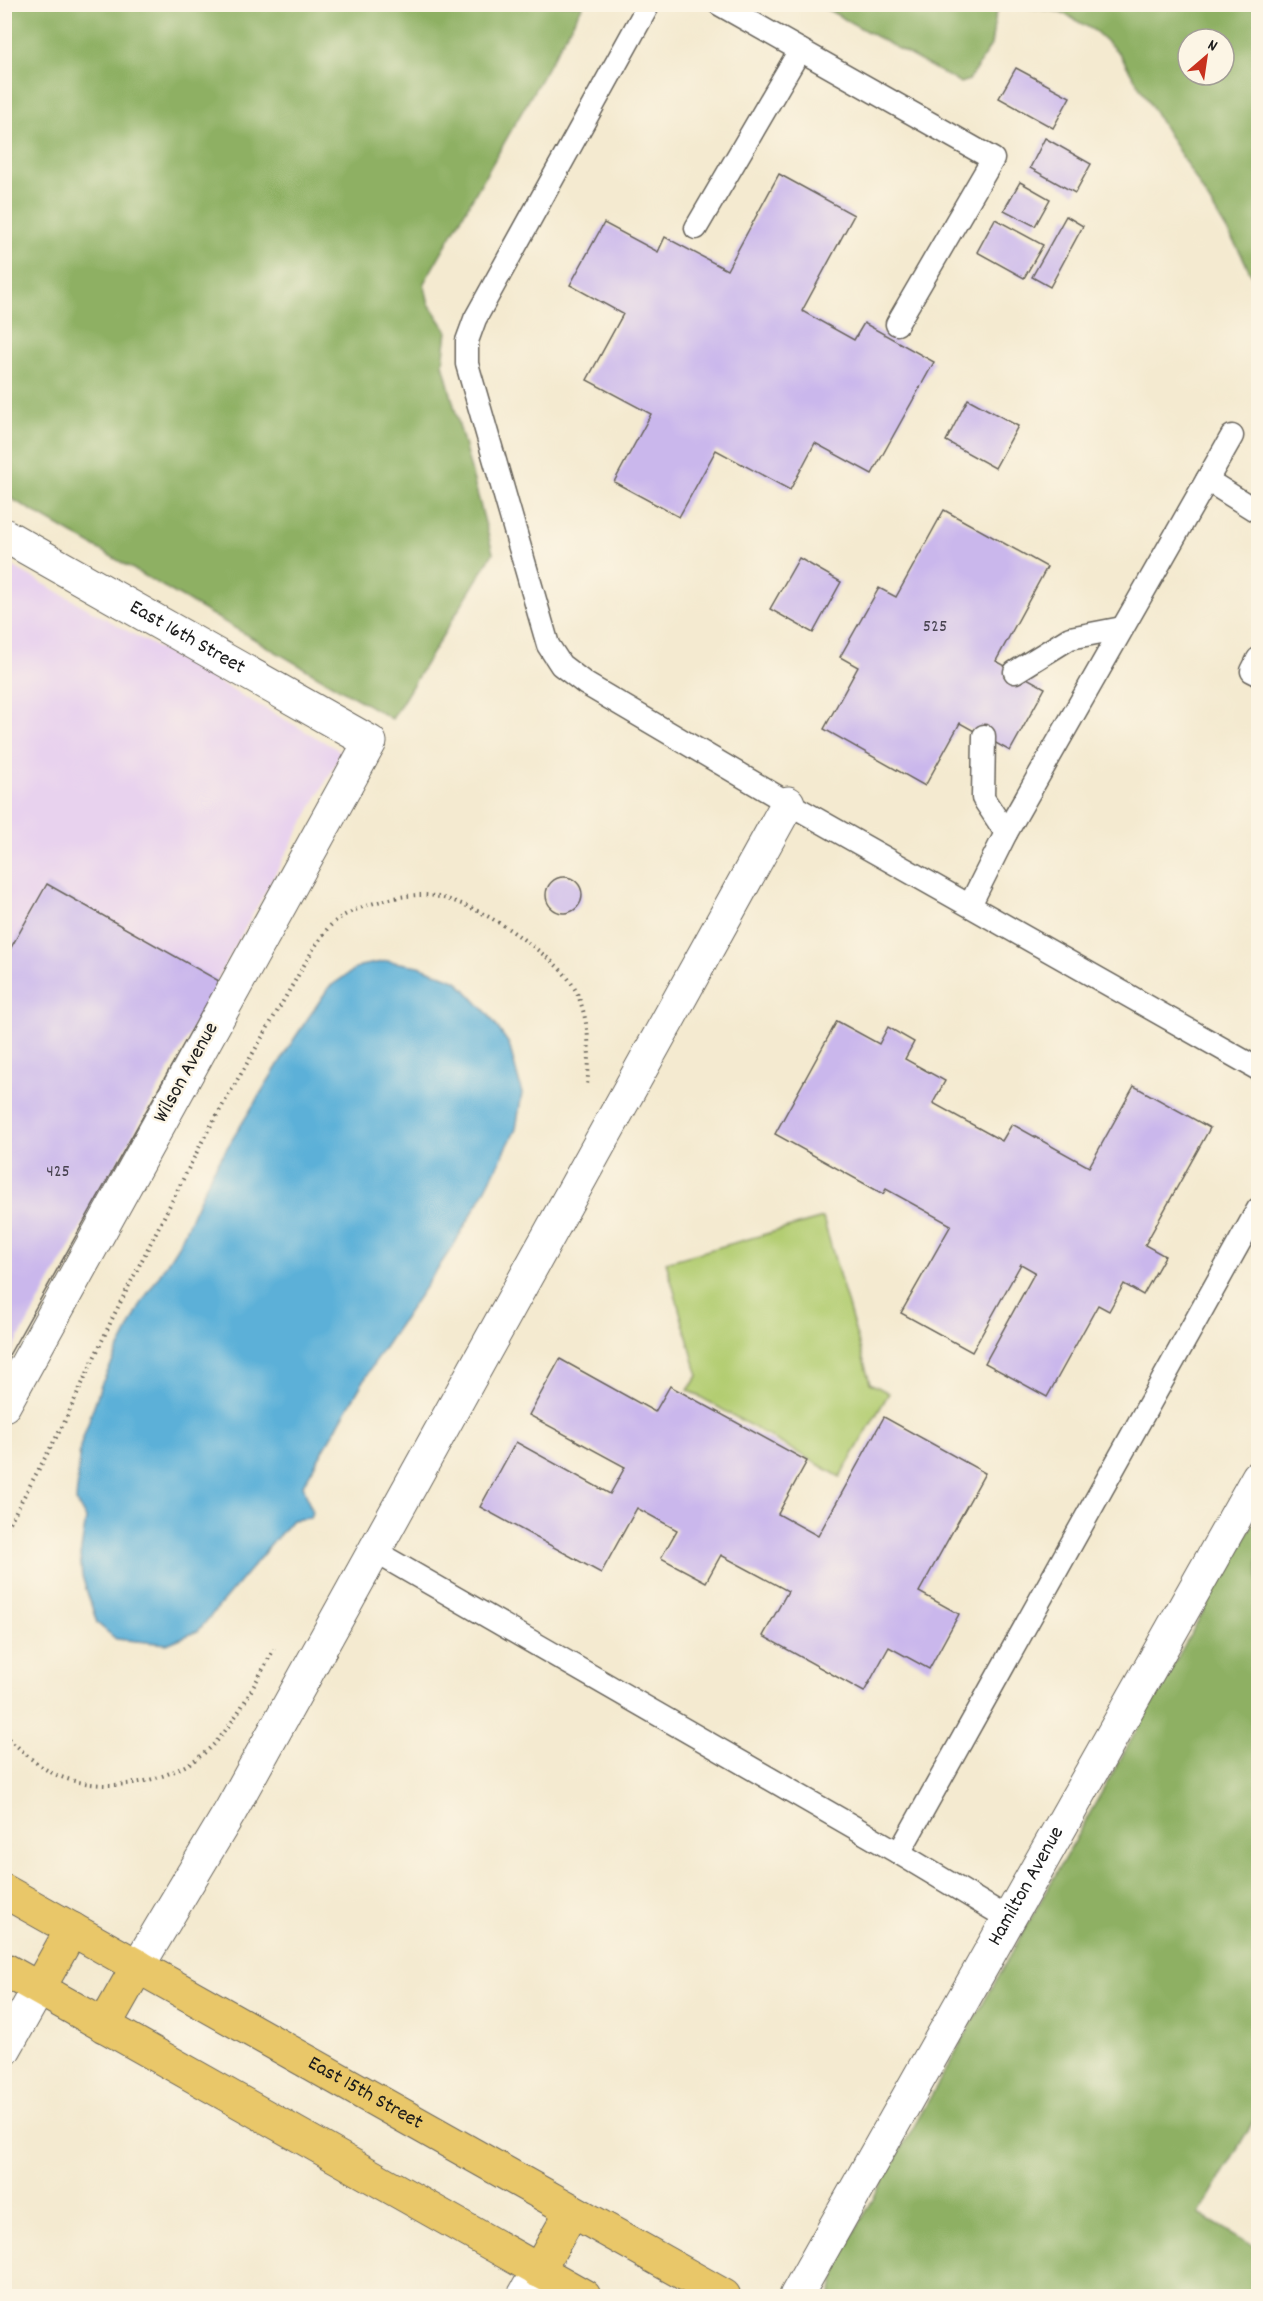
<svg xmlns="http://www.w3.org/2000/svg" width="1263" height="2301" font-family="Dekko,sans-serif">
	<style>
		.built { fill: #e8d2ee }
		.green { fill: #b3cd72; stroke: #687447; stroke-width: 1.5 }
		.forest { fill: #8eb064; stroke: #556640; stroke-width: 1.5; fill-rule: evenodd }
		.water { fill: #5cb0d8; stroke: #3c667a; stroke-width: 1.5 }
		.building { fill: #cab7ec }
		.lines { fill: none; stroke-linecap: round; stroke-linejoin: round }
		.lane-casing { stroke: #68645b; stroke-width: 25 }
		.street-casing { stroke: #68645b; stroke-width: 35 }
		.primary-casing { stroke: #68645b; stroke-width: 35 }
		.path { stroke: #68645b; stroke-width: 4; stroke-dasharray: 1.5 4.5; stroke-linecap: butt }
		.lane { stroke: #fff; stroke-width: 22 }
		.street { stroke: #fff; stroke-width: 33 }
		.primary { stroke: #e9c769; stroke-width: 33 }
		.labels { text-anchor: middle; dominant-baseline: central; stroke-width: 5; stroke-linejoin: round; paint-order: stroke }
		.number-label { font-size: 18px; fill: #484350 }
		.street-label { font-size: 21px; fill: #1c1c1c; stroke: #fcf5e5 }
	</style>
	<rect width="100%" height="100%" fill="#fcf5e5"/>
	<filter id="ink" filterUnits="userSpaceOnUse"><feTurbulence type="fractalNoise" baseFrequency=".0167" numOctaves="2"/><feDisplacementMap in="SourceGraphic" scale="12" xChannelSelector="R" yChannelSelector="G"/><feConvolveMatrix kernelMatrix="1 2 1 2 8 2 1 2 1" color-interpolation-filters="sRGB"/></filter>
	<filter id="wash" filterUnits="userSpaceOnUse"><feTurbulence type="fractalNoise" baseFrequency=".008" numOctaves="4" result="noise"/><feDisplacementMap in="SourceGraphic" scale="24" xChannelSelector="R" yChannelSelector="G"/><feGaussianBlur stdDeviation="1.35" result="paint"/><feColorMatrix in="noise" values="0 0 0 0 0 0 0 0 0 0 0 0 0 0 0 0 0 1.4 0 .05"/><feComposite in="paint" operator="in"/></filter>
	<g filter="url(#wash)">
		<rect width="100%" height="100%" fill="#f4ead0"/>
		<polygon class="built" points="5,562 342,752 5,1364"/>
		<polygon class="green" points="823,1218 870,1383 889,1393 840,1477 688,1390 698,1376 666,1262"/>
		<g class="forest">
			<polygon points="5,4 583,5 424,283 429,304 447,331 443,364 493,553 392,719 5,495"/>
			<polygon points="819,5 1004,4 1004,5 996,13 991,45 969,80 960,83"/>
			<path d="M 1011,5 L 1258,5 L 1258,288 L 1240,252 L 1119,53 L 1095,31 L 1061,12 ZM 1188,39 L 1224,39 L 1224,75 L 1188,75 Z"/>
			<polygon points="1258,1514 1258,2113 1199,2214 1258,2249 1258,2296 830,2296 840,2258"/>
		</g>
		<polygon class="water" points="387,961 419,966 457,981 488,1014 509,1044 522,1093 516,1129 481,1198 455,1243 377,1358 303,1485 312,1512 310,1518 292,1520 198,1631 167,1644 116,1639 97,1623 82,1576 80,1556 86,1519 76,1501 80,1447 101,1385 142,1302 179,1244 212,1172 294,1039 329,987 360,966"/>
		<g id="blocks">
			<g class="building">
				<polygon points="1016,68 1070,97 1053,128 999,98"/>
				<polygon points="1045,138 1091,164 1075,193 1030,168"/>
				<polygon points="779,174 854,215 802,311 854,340 864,323 934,362 872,474 815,443 790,490 716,450 679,517 614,482 651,414 587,380 623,314 570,285 604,223 658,252 665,237 727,270"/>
				<polygon points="1020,182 1050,199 1035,226 1004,210"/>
				<polygon points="1066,216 1083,226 1050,287 1032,277"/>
				<polygon points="995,219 1043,245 1024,278 977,252"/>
				<polygon points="968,399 1018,426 995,468 946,441"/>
				<polygon points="944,510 1047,567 996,661 1045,688 1010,751 960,723 925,786 824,729 858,667 840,657 879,588 896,597"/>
				<polygon points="799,558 841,582 813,633 770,609"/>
				<circle cx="564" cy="895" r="18"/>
				<polygon points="47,884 219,981 4,1364 4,960"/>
				<polygon points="837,1021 879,1044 888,1027 914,1042 905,1059 945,1081 933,1103 1002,1141 1012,1124 1089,1167 1134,1086 1210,1128 1145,1245 1165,1256 1143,1295 1124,1284 1109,1311 1098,1305 1047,1397 985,1363 1035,1272 1021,1264 972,1352 901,1313 951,1225 886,1189 883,1194 775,1134"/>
				<polygon points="560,1359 655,1412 670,1386 807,1461 778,1514 818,1536 884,1417 985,1473 919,1592 959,1614 929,1669 889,1647 864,1692 763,1636 788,1591 721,1555 706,1582 661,1558 677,1530 637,1508 601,1573 480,1507 516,1442 610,1494 625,1467 529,1415"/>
			</g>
		</g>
	</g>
	<g filter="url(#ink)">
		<use href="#blocks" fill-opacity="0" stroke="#68645b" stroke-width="1.5"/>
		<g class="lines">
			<defs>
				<g id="lane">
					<polyline points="649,4 475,319 467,341 467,364 548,645 561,665 586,684 788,803 1258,1069"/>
					<polyline points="719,4 993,159 897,324"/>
					<polyline points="696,228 800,50"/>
					<polyline points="1207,480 1258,512"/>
					<polyline points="1258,659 1252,671 1258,674"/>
					<polyline points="1015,672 1070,638 1122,628"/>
					<polyline points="984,736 983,798 1006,833"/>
					<polyline points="970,905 1006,833 1232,436"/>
					<polyline points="374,1551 899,1853 1258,1209"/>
					<polyline points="899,1853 1009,1919"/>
				</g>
				<g id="street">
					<path id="s1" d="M 4,535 L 370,742 L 4,1405"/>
					<polyline points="138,1966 231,1810 788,803"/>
					<polyline points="4,2050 39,1988"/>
					<polyline points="524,2296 538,2271"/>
					<path id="s2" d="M 796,2296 L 1258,1477"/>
				</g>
				<g id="primary">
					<path id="s3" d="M 4,1891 L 724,2296"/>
					<polyline points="4,1969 584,2296"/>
					<polyline points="39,1988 72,1929"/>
					<polyline points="104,2026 138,1966"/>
					<polyline points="538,2271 572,2211"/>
				</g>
			</defs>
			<use href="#lane" class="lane-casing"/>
			<use href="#street" class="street-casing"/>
			<use href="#primary" class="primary-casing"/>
			<g class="path">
				<path d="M 4,1533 L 64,1423 L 113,1317 L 206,1134 L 314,948 C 319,941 324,932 330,926 C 349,906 407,891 434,896 C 468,902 504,924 531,945 C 548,958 566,971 576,991 C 589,1019 591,1054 587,1085"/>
				<path d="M 4,1735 C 21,1749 38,1768 59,1776 C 109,1796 179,1782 216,1742 C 240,1715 256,1681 274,1649"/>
			</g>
			<use href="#lane" class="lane"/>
			<use href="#street" class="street"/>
			<use href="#primary" class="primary"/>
		</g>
	</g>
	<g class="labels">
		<g class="number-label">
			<text x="935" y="627">525</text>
			<text x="58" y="1172">425</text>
		</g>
		<g class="street-label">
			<text stroke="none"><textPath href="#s1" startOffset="210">East 16th Street</textPath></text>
			<text transform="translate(187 1073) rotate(-61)">Wilson Avenue</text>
			<text stroke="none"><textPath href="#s2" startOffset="470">Hamilton Avenue</textPath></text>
			<text stroke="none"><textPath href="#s3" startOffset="414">East 15th Street</textPath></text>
		</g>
	</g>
	<rect width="1263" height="2301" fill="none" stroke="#fcf5e5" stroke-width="24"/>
	<g transform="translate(1206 57) rotate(29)"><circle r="28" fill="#fcf5e5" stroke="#a29e95" stroke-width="1.5"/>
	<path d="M0-4.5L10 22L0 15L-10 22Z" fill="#c8321e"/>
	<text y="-9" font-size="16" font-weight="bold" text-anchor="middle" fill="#1c1c1c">N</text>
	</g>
</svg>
